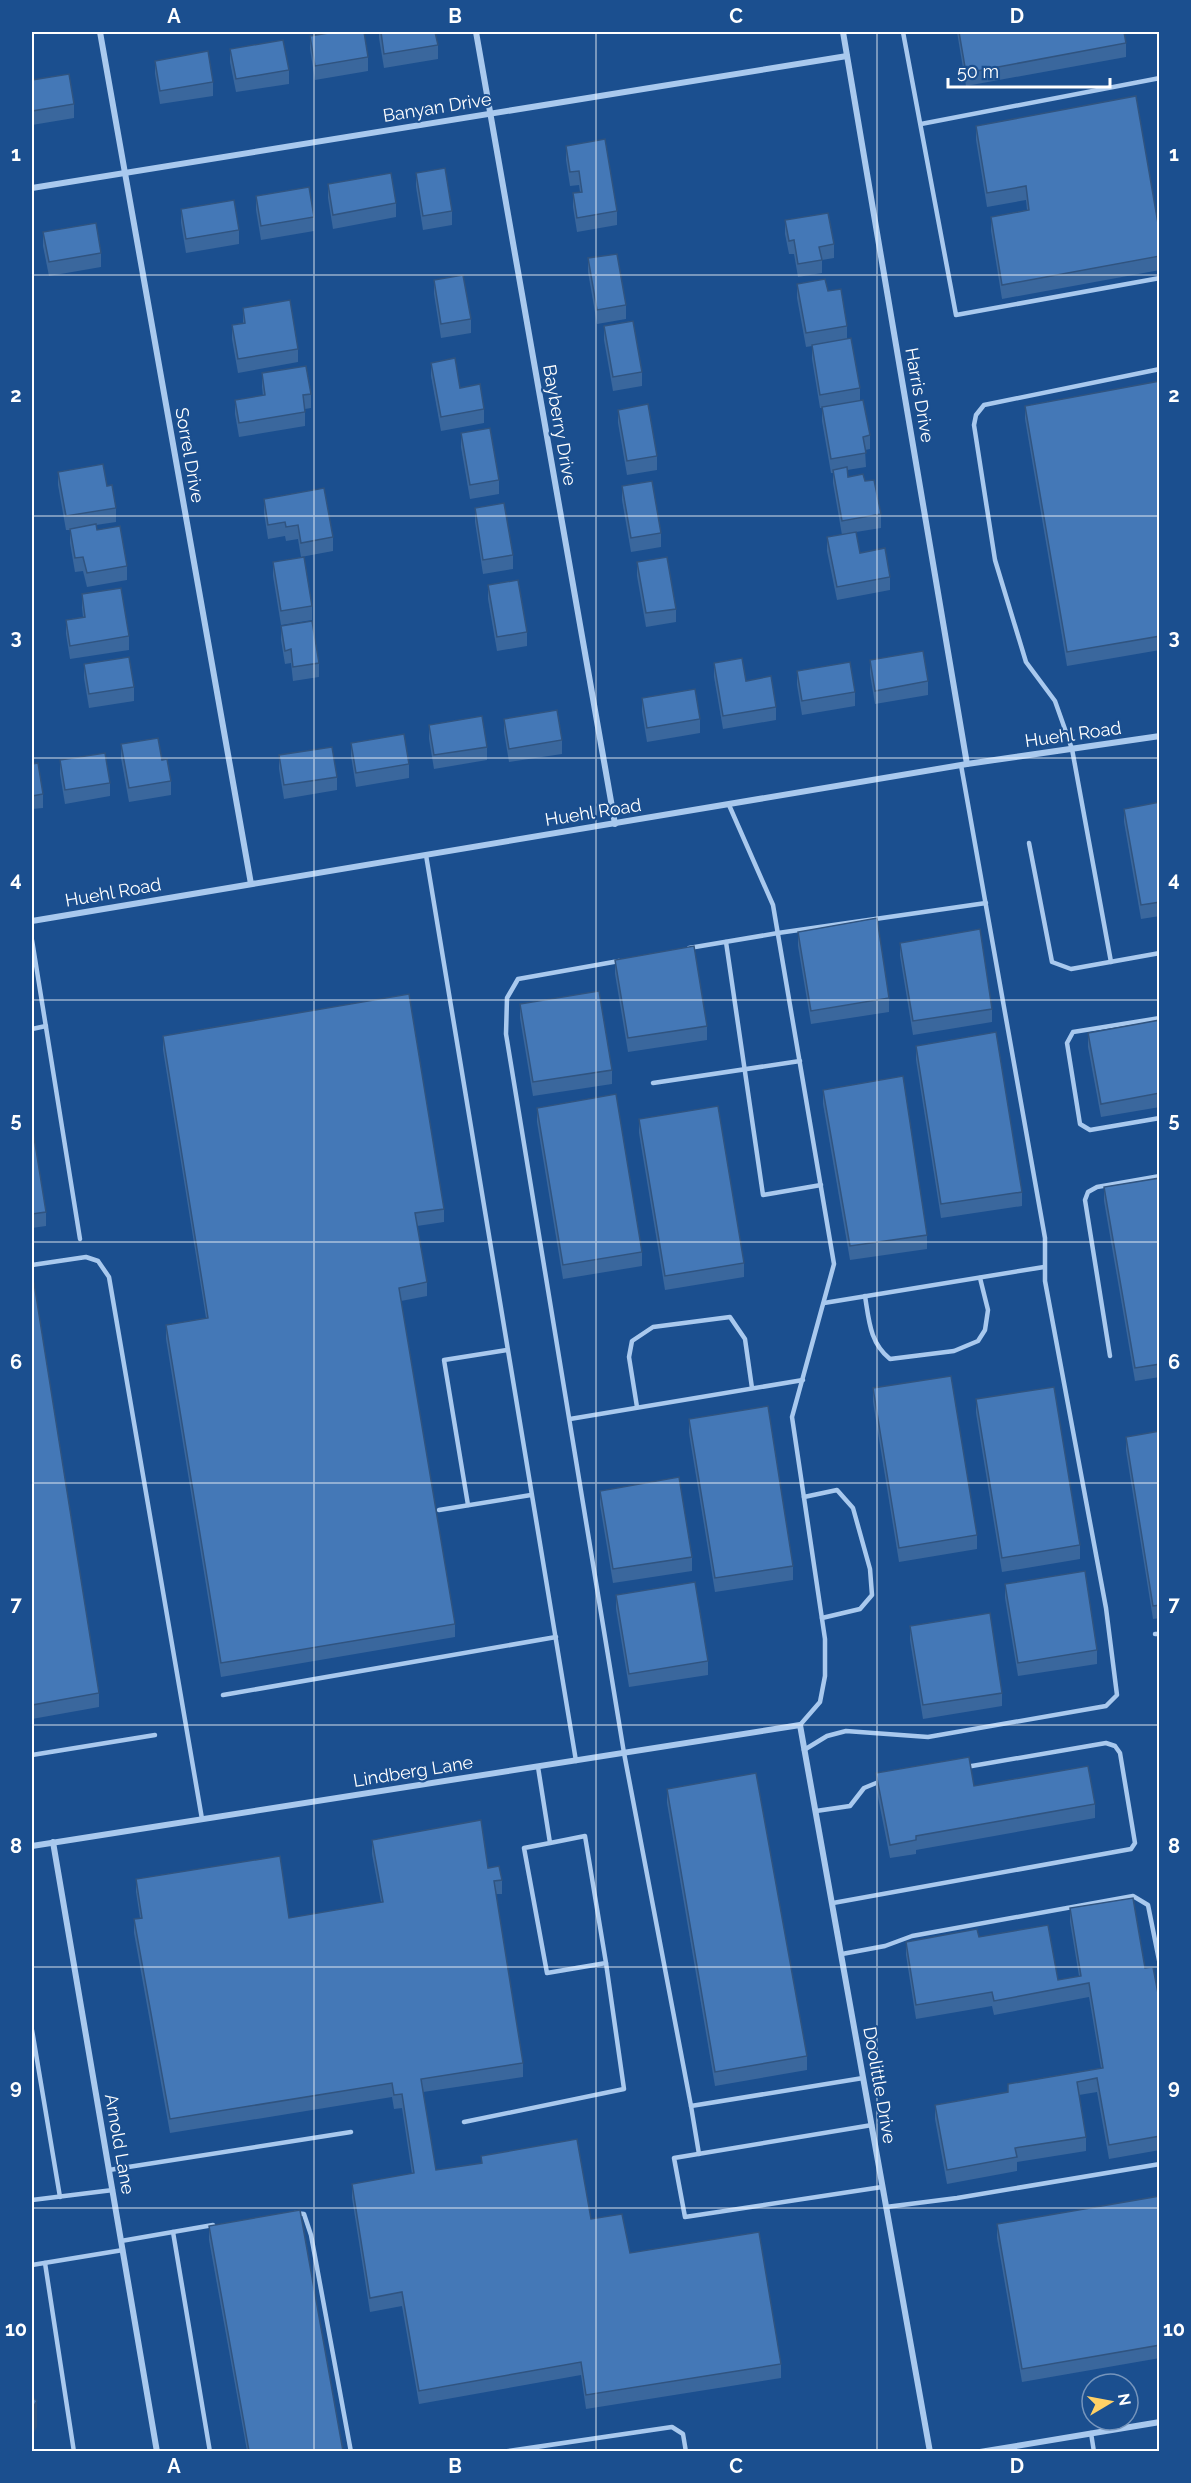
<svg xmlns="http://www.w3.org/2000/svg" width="1191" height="2483" font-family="Raleway,sans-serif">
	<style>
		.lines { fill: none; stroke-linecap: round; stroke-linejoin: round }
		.lane { stroke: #a9c9ee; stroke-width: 4.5 }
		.street { stroke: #a9c9ee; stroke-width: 6 }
		.wall { fill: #3a679d }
		.shaded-wall { fill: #305480 }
		.building { fill: #4478b7; stroke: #305480; stroke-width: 1.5 }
		.grid { fill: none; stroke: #fff; stroke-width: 1.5; stroke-opacity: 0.55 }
		.labels { text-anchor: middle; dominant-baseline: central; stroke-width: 4.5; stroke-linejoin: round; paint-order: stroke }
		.street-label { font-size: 18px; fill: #fff; stroke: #1b4f8f }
		.neatline { fill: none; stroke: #fff; stroke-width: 2 }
		.grid-label { font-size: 20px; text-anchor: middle; font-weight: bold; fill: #fff }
	</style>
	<rect width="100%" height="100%" fill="#1b4f8f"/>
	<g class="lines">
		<g class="lane">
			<polyline points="903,32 956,315 1160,278"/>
			<polyline points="921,124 1160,78"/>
			<polyline points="729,805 773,905 834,1264 792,1417 825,1639 825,1676 820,1702 800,1725"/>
			<polyline points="1029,843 1052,962 1071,969 1160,953"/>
			<polyline points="426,855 576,1761"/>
			<polyline points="32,940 80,1239"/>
			<polyline points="726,942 763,1195 821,1185"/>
			<polyline points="689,948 778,933 986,903"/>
			<polyline points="619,961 518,979 507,998 506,1034 624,1753 691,2106 863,2078"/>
			<polyline points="1111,962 1072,749 1055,701 1026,662 995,560 974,425 976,415 984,405 1160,369"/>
			<polyline points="1160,1018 1073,1032 1067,1043 1080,1124 1090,1130 1160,1118"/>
			<polyline points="32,1029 46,1026"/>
			<polyline points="653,1083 800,1061"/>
			<polyline points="32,1265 86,1257 98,1261 109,1277 202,1819"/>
			<path d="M 865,1296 C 869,1321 870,1343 890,1359 L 954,1351 L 978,1341 L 985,1330 L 988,1310 L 980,1278"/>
			<polyline points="824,1303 1044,1267"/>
			<polyline points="1110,1356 1085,1200 1088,1192 1097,1187 1160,1176"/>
			<polyline points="637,1407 629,1357 632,1341 653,1327 730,1317 745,1339 752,1388"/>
			<polyline points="570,1419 803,1380"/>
			<polyline points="804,1497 837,1490 853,1508 870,1569 872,1595 860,1609 822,1618"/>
			<polyline points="468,1505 444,1360 507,1350"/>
			<polyline points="439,1510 531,1495"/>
			<polyline points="1155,1634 1160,1634"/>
			<polyline points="223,1695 556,1637"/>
			<polyline points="804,1750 827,1736 846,1731 928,1737 1106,1706 1117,1695 1106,1608 1045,1281 1045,1238 961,765"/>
			<polyline points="32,1755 155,1735"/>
			<polyline points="538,1767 550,1843 585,1836 606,1963 547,1973 524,1848 550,1843"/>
			<polyline points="816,1811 850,1806 864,1788 881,1781"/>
			<polyline points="833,1903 1131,1849 1135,1843 1120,1753 1115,1746 1106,1743 966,1767"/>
			<polyline points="842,1954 885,1946 912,1936 1133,1896 1148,1905 1160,1965"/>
			<polyline points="32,2030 60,2197"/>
			<polyline points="691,2106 699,2154"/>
			<polyline points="464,2122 624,2089 606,1963"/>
			<polyline points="872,2125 674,2158 685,2217 882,2187"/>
			<polyline points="109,2170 351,2132"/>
			<polyline points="32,2200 113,2190"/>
			<polyline points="886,2207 957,2198 1160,2164"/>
			<polyline points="295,2213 304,2214 311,2235 351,2452"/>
			<polyline points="173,2232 210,2452"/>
			<polyline points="121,2241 213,2225"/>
			<polyline points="45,2263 74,2452"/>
			<polyline points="32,2265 123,2250"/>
			<polyline points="1091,2433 1094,2452"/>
			<polyline points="502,2452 672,2427 683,2434 686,2452"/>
		</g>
		<g class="street">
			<polyline points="100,32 251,884"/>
			<polyline points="476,32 615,824"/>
			<polyline points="843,32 967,764"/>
			<polyline points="32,188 847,56"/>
			<polyline points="32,921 967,764 1160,736"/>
			<polyline points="53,1842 157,2452"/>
			<polyline points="32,1846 800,1725 930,2452"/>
			<polyline points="980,2452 1160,2422"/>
		</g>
	</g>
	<g class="wall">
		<polygon points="379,32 435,32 438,45 438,59 384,68 379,38"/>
		<polygon points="957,32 1124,32 1126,43 1126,57 966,86"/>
		<polygon points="310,36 368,57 368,71 315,80 310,49"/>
		<polygon points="230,49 289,70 289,84 236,92 230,62"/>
		<polygon points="155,61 213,82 213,96 160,104 155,74"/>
		<polygon points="32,80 74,104 74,118 32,125"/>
		<polygon points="976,126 1160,235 1160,270 1002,299 991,231 991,217 1027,210 1026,200 987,207 976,140"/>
		<polygon points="566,146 617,211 617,225 577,232 573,207 573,193 580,192 579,185 570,186 566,160"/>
		<polygon points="416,173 452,211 452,225 423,230 416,187"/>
		<polygon points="328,184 396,203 396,217 333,229 328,198"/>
		<polygon points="256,196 314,217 314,231 261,240 256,210"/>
		<polygon points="181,209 239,230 239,244 186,253 181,223"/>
		<polygon points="785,220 834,244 834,258 822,260 822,273 798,277 794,254 789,254 785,234"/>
		<polygon points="43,232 101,253 101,267 49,276 43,246"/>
		<polygon points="588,258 626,305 626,319 597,324 588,272"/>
		<polygon points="434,280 471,319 471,333 441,338 434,294"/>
		<polygon points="797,284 828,291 847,326 847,339 860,388 860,400 870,435 870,449 865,450 866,467 847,470 848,477 865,481 881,514 881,528 856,532 860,553 890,577 890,590 837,600 827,551 827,537 842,535 833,483 833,473 831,473 822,421 822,408 820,408 812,359 812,346 806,347 797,298"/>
		<polygon points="243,308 298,349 298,362 238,373 232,339 232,325 243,323"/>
		<polygon points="604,326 642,372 642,386 613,391 604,340"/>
		<polygon points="431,363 484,409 484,423 441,431 431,376"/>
		<polygon points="262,373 311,394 311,408 305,409 305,426 239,437 235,414 235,400 263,396 262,387"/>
		<polygon points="1160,381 1160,650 1067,666 1025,419 1025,406"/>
		<polygon points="618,410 657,456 657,470 627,475 618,423"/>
		<polygon points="461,433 499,480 499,494 470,499 461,447"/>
		<polygon points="58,472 107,486 116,508 116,522 96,525 97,530 127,566 127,580 87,587 83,571 75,572 70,543 70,530 66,530 58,485"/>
		<polygon points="622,486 661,533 661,547 631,552 622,500"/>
		<polygon points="264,499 333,537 333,551 301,557 298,539 286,541 285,536 268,539 264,513"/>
		<polygon points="475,508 513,555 513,569 483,574 475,522"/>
		<polygon points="273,562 312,606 312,620 281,625 273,576"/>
		<polygon points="637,562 676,609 676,622 646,627 637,576"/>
		<polygon points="488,585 527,632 527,646 497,651 488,599"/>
		<polygon points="82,594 129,636 129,650 70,659 66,634 66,620 83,617 82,608"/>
		<polygon points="281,626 319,663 319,677 293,681 291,663 285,664 281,640"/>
		<polygon points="870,660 928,681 928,695 875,704 870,674"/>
		<polygon points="714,663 746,681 776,707 776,720 723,729 714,677"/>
		<polygon points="84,664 134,687 134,701 89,708 84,678"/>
		<polygon points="797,671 855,692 855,706 802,715 797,685"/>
		<polygon points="642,698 700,719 700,733 647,742 642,712"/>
		<polygon points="504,719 562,740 562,754 509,762 504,732"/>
		<polygon points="429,725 487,747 487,760 434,769 429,739"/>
		<polygon points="351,743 409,764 409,778 356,787 351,756"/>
		<polygon points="121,744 171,781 171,795 129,802 121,758"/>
		<polygon points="279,755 337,777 337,790 284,799 279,769"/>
		<polygon points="60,760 110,783 110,796 65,804 60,774"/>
		<polygon points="32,764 43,794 43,808 32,809"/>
		<polygon points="1160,802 1160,916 1141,919 1124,822 1124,809"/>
		<polygon points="798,932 889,998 889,1012 811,1024 798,946"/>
		<polygon points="900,943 992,1009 992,1022 913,1035 900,956"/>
		<polygon points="615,960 707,1026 707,1040 628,1052 615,974"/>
		<polygon points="520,1004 612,1070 612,1084 533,1096 520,1018"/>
		<polygon points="1160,1020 1160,1107 1101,1117 1088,1047 1088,1033"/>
		<polygon points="163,1036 444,1209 444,1222 417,1226 427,1282 427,1296 401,1301 455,1624 455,1637 221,1677 166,1339 166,1325 206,1318 163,1050"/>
		<polygon points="916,1046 1022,1192 1022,1206 941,1218 916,1060"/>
		<polygon points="823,1090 927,1235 927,1249 850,1260 823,1104"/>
		<polygon points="537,1108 642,1252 642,1266 563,1279 537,1122"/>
		<polygon points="639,1119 744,1263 744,1277 665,1290 639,1133"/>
		<polygon points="32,1125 46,1212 46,1226 32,1228"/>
		<polygon points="1160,1178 1160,1377 1135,1381 1104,1201 1104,1187"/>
		<polygon points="32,1283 99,1693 99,1707 32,1719"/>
		<polygon points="873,1388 977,1535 977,1549 899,1562 873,1402"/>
		<polygon points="976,1399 1080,1545 1080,1559 1002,1572 976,1413"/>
		<polygon points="689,1419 793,1566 793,1580 715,1592 689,1433"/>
		<polygon points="1160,1431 1160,1618 1153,1619 1126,1451 1126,1437"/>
		<polygon points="600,1491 692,1557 692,1571 613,1583 600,1505"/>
		<polygon points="1005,1584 1097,1650 1097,1664 1018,1676 1005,1598"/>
		<polygon points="616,1595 708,1661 708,1675 629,1687 616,1609"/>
		<polygon points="910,1626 1002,1693 1002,1706 923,1719 910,1640"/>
		<polygon points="876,1773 974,1786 1095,1804 1095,1818 916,1850 916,1854 890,1858 876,1787"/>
		<polygon points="667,1789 807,2056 807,2070 715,2086 667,1803"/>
		<polygon points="372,1840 488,1868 502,1880 502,1894 496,1894 523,2063 523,2077 423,2092 436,2170 481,2163 481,2156 591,2219 630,2253 781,2364 781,2378 586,2409 581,2375 419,2404 402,2306 370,2312 352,2198 352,2184 412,2174 402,2108 394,2109 392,2097 170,2133 134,1933 134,1919 140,1918 136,1892 136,1879 289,1918 381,1902 372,1854"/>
		<polygon points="1070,1908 1145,1968 1160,2004 1160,2150 1109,2159 1097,2092 1079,2095 1086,2137 1086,2151 1017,2162 1017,2171 947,2184 935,2119 935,2105 1008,2092 1008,2084 1101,2068 1089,1997 994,2015 992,2006 916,2019 906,1955 906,1942 979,1937 1058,1980 1079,1976 1070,1922"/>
		<polygon points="1160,2196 1160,2358 1022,2382 997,2238 997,2224"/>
		<polygon points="209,2226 343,2451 247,2451 209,2240"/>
	</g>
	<polygon class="shaded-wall" points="37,2401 37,2427 32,2436 32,2409"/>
	<g class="building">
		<polygon points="335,32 364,32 368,57 315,66 310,36"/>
		<polygon points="381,32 435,32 438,45 384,54"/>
		<polygon points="959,32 1124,32 1126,43 966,73"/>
		<polygon points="283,40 289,70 236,79 230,49"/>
		<polygon points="208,51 213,82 160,91 155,61"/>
		<polygon points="69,74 74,104 32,111 32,80"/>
		<polygon points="1136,96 1160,235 1160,256 1002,285 991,217 1029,210 1026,186 987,193 976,126"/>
		<polygon points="605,139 617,211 577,218 573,193 582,192 579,171 570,172 566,146"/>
		<polygon points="445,168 452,211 423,216 416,173"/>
		<polygon points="391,173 396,203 333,215 328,184"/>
		<polygon points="309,187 314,217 261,226 256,196"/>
		<polygon points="234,200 239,230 186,239 181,209"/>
		<polygon points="828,213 834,244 819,247 822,260 798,264 794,240 789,241 785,220"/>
		<polygon points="96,223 101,253 49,262 43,232"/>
		<polygon points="617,254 626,305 597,310 588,258"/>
		<polygon points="463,275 471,319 441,324 434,280"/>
		<polygon points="825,279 828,291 841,289 847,326 806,333 797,284"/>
		<polygon points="290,300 298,349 238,359 232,325 245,323 243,308"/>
		<polygon points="633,321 642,372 613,377 604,326"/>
		<polygon points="851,338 860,388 820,395 812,345"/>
		<polygon points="455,358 460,388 480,384 484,409 441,417 431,363"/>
		<polygon points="306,366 311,394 303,395 305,412 239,423 235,400 265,395 262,373"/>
		<polygon points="1160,381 1160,636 1067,652 1025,406"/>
		<polygon points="863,400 870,435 863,437 866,453 831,459 822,407"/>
		<polygon points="648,404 657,456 627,461 618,410"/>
		<polygon points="490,428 499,480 470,485 461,433"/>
		<polygon points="103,464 107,486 112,485 116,508 66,516 58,472"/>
		<polygon points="847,467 848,477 863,474 865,481 874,480 881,514 842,521 833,470"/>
		<polygon points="652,481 661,533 631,538 622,486"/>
		<polygon points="324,488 333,537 301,543 298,525 286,527 285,522 268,525 264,499"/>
		<polygon points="504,503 513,555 483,560 475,508"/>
		<polygon points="96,524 97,530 120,526 127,566 87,573 83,557 75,558 70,529"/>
		<polygon points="856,532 860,553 885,548 890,577 837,587 827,537"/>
		<polygon points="304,557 312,606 281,611 273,562"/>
		<polygon points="667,557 676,609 646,613 637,562"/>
		<polygon points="518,580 527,632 497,637 488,585"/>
		<polygon points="121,588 129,636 70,646 66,620 85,617 82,594"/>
		<polygon points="312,621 319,663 293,667 291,649 285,651 281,626"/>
		<polygon points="923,651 928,681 875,691 870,660"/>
		<polygon points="129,657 134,687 89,694 84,664"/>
		<polygon points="742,658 746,681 771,676 776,707 723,716 714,663"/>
		<polygon points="850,662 855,692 802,701 797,671"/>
		<polygon points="695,689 700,719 647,728 642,698"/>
		<polygon points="557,710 562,740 509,749 504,719"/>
		<polygon points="482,716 487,747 434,755 429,725"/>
		<polygon points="404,734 409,764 356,773 351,743"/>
		<polygon points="158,738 162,760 167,759 171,781 129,788 121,744"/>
		<polygon points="332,747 337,777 284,785 279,755"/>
		<polygon points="105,753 110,783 65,790 60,760"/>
		<polygon points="38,763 43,794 32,796 32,764"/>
		<polygon points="1160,802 1160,902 1141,905 1124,809"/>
		<polygon points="877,918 889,998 811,1011 798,932"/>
		<polygon points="980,929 992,1009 913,1021 900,943"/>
		<polygon points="694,946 707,1026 628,1038 615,960"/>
		<polygon points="599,991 612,1070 533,1082 520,1004"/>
		<polygon points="409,994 444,1209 415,1213 427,1282 399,1288 455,1624 221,1663 166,1325 208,1318 163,1036"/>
		<polygon points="1160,1020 1160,1093 1101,1104 1088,1033"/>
		<polygon points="996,1032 1022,1192 941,1204 916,1046"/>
		<polygon points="903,1076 927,1235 850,1246 823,1090"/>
		<polygon points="616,1094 642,1252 563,1265 537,1108"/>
		<polygon points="718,1106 744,1263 665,1276 639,1119"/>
		<polygon points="32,1125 46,1212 32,1214"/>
		<polygon points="1160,1178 1160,1364 1135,1368 1104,1187"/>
		<polygon points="32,1283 34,1283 99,1693 32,1705"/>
		<polygon points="951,1376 977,1535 899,1548 873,1388"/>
		<polygon points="1054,1387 1080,1545 1002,1558 976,1399"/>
		<polygon points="768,1406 793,1566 715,1578 689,1419"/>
		<polygon points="1160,1431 1160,1605 1153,1606 1126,1437"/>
		<polygon points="679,1477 692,1557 613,1569 600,1491"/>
		<polygon points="1085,1571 1097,1650 1018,1663 1005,1584"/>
		<polygon points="695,1582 708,1661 629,1674 616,1595"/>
		<polygon points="990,1613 1002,1693 923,1705 910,1626"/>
		<polygon points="969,1757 974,1786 1088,1766 1095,1804 916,1836 916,1840 890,1845 876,1773"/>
		<polygon points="756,1773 807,2056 715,2072 667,1789"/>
		<polygon points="481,1820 488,1868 499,1866 502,1880 494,1881 523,2063 421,2079 436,2170 482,2163 481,2156 577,2139 591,2219 622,2214 630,2253 759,2232 781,2364 586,2395 581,2362 419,2391 402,2292 370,2298 352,2184 414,2173 402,2094 394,2095 392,2083 170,2119 134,1919 142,1918 136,1879 280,1856 289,1918 383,1902 372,1840"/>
		<polygon points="1133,1898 1145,1968 1153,1967 1160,2004 1160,2136 1109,2145 1097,2078 1077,2082 1086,2137 1015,2148 1017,2157 947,2170 935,2105 1008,2092 1008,2084 1103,2068 1089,1983 994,2001 992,1992 916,2005 906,1942 977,1929 979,1937 1048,1925 1058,1980 1081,1976 1070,1908"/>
		<polygon points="1160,2196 1160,2345 1022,2369 997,2224"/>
		<polygon points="300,2210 343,2451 249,2451 209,2226"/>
		<polygon points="32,2397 37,2401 32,2409"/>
	</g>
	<path class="grid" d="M 314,32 L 314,2452M 596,32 L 596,2452M 877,32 L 877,2452M 32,275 L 1160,275M 32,516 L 1160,516M 32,758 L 1160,758M 32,1000 L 1160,1000M 32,1242 L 1160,1242M 32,1483 L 1160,1483M 32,1725 L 1160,1725M 32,1967 L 1160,1967M 32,2208 L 1160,2208"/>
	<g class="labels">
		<g class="street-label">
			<text transform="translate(437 107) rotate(-9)">Banyan Drive</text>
			<text transform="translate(920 395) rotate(80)">Harris Drive</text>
			<text transform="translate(560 425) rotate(80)">Bayberry Drive</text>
			<text transform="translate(190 455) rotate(80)">Sorrel Drive</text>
			<text transform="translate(1073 734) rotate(-8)">Huehl Road</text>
			<text transform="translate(593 812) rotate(-9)">Huehl Road</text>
			<text transform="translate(113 892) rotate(-10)">Huehl Road</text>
			<text transform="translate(413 1771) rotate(-9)">Lindberg Lane</text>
			<text transform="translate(880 2085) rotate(80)">Doolittle Drive</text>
			<text transform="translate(120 2144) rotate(80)">Arnold Lane</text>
		</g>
	</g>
	<rect width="1191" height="2483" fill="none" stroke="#1b4f8f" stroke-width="66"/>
	<g transform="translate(1110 2402) rotate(80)"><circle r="28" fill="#1b4f8f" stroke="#7695bc" stroke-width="1.5"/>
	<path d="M0-4.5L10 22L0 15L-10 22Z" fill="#ffd166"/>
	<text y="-9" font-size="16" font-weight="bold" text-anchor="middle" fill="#ffffff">N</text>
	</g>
	<path d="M948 78v9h162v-9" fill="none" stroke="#ffffff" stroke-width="3"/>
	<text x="957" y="78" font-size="18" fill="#ffffff" stroke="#1b4f8f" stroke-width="4.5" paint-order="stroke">50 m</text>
	<rect x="33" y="33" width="1125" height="2417" class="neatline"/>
	<g class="grid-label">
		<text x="174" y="23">A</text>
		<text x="455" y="23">B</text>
		<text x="736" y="23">C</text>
		<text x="1017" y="23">D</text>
		<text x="16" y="161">1</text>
		<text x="1174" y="161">1</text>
		<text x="16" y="402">2</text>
		<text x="1174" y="402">2</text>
		<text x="16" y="644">3</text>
		<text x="1174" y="644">3</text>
		<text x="16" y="886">4</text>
		<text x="1174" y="886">4</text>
		<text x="16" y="1127">5</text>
		<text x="1174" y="1127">5</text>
		<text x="16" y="1369">6</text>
		<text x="1174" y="1369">6</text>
		<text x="16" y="1611">7</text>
		<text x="1174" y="1611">7</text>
		<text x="16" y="1853">8</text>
		<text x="1174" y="1853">8</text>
		<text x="16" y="2094">9</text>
		<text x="1174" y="2094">9</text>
		<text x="16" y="2336">10</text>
		<text x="1174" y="2336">10</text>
		<text x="174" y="2473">A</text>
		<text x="455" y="2473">B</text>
		<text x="736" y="2473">C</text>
		<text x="1017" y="2473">D</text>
	</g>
</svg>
